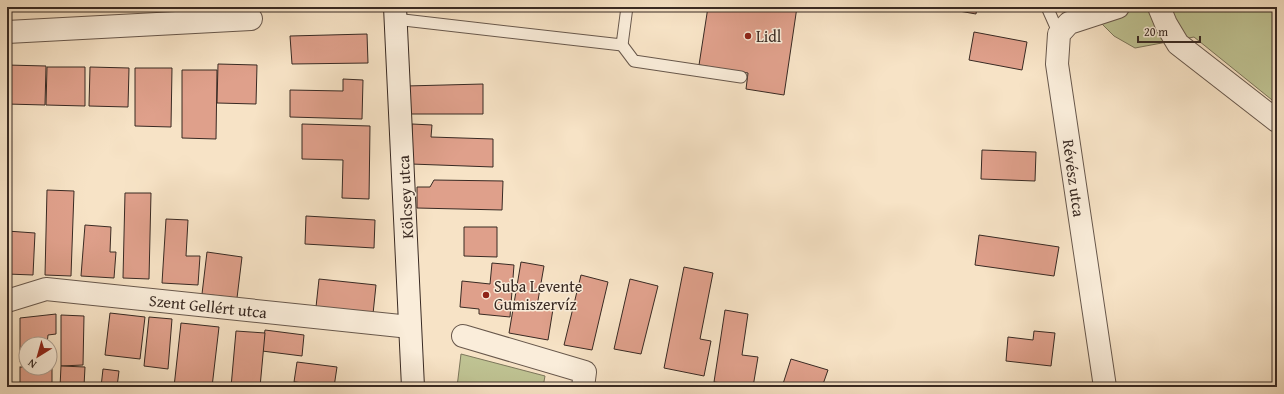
<svg xmlns="http://www.w3.org/2000/svg" width="1284" height="394" font-family="'Gentium Book Plus',serif">
	<style>
		.green { fill: #bfc393; stroke: #7c765b }
		.building { fill: #dfa08b; stroke: #392a23 }
		.lines { fill: none; stroke-linecap: round; stroke-linejoin: round }
		.lane-casing { stroke: #68584c; stroke-width: 13 }
		.street-casing { stroke: #68584c; stroke-width: 24 }
		.secondary-casing { stroke: #392a23; stroke-width: 24 }
		.lane { stroke: #faedda; stroke-width: 11 }
		.street { stroke: #faedda; stroke-width: 22 }
		.secondary { stroke: #faedda; stroke-width: 22 }
		.poi-dot { fill: #8f2418; stroke: #faedda; stroke-width: 1.5 }
		.labels { text-anchor: middle; dominant-baseline: central; stroke-width: 3; stroke-linejoin: round; paint-order: stroke }
		.poi-label { font-size: 16px; fill: #392a23; stroke: #faedda; text-anchor: start }
		.street-label { font-size: 16px; fill: #392a23; stroke: #faedda }
	</style>
	<rect width="100%" height="100%" fill="#f7e3c6"/>
	<filter id="stains"><feTurbulence type="fractalNoise" baseFrequency=".005" numOctaves="4"/><feColorMatrix values="0 0 0 0 .2 0 0 0 0 .09 0 0 0 0 .02 0 0 0 .5 -.17"/></filter>
	<radialGradient id="worn" r=".72"><stop offset=".6" stop-color="#630" stop-opacity="0"/><stop offset="1" stop-color="#630" stop-opacity=".3"/></radialGradient>
	<g class="green">
		<polygon points="1085,7 1277,7 1277,104 1194,37 1135,48 1114,36"/>
		<polygon points="461,354 545,376 543,387 457,387"/>
	</g>
	<g class="building">
		<polygon points="708,7 797,7 784,95 746,89 748,73 699,65"/>
		<polygon points="960,7 977,7 976,14 959,11"/>
		<polygon points="974,32 1027,42 1022,70 969,60"/>
		<polygon points="367,34 368,63 292,64 290,36"/>
		<polygon points="218,64 257,65 256,104 217,103"/>
		<polygon points="7,65 46,66 45,105 7,104"/>
		<polygon points="47,67 85,67 85,106 46,105"/>
		<polygon points="90,67 129,68 128,107 89,106"/>
		<polygon points="135,68 172,68 171,127 135,126"/>
		<polygon points="182,70 217,70 216,139 182,138"/>
		<polygon points="343,79 363,80 362,119 290,117 290,90 343,91"/>
		<polygon points="483,84 483,114 408,114 406,86"/>
		<polygon points="302,124 370,126 369,199 342,198 343,160 302,159"/>
		<polygon points="412,124 432,125 431,137 493,139 493,167 411,164"/>
		<polygon points="982,150 1036,152 1035,181 981,179"/>
		<polygon points="434,180 503,181 502,210 417,208 417,187 430,187"/>
		<polygon points="47,190 74,191 71,276 45,275"/>
		<polygon points="125,193 151,193 149,279 123,278"/>
		<polygon points="306,216 375,220 374,248 305,244"/>
		<polygon points="166,219 188,220 186,256 200,256 198,285 162,283"/>
		<polygon points="85,225 111,227 110,252 116,252 114,278 81,276"/>
		<polygon points="464,227 497,227 497,257 464,256"/>
		<polygon points="7,231 35,233 33,275 7,274"/>
		<polygon points="979,235 1059,247 1054,276 975,265"/>
		<polygon points="207,252 242,257 237,298 202,294"/>
		<polygon points="521,262 544,266 537,306 553,309 548,340 509,333"/>
		<polygon points="492,263 514,265 510,317 479,314 479,309 460,307 462,281 490,284"/>
		<polygon points="684,267 713,273 700,339 711,341 704,376 664,368"/>
		<polygon points="581,275 608,282 592,350 564,345"/>
		<polygon points="319,279 376,285 373,314 316,307"/>
		<polygon points="630,279 658,286 641,354 614,349"/>
		<polygon points="725,310 748,314 742,355 758,357 753,387 714,382"/>
		<polygon points="110,313 145,317 140,359 105,355"/>
		<polygon points="56,314 56,334 48,335 47,344 26,344 26,363 20,362 20,318"/>
		<polygon points="61,315 84,316 83,365 61,366"/>
		<polygon points="149,317 172,319 168,369 144,366"/>
		<polygon points="181,323 219,327 212,387 174,387"/>
		<polygon points="265,330 304,335 302,356 262,351"/>
		<polygon points="236,331 265,333 260,387 231,387"/>
		<polygon points="1034,331 1055,333 1051,366 1006,361 1008,337 1033,340"/>
		<polygon points="791,359 828,370 822,387 782,387"/>
		<polygon points="297,362 337,367 334,387 294,382"/>
		<polygon points="61,366 85,367 84,386 93,387 60,387"/>
		<rect x="20" y="367" width="32" height="20"/>
		<polygon points="103,369 119,371 117,387 101,387"/>
		<polygon points="294,382 323,385 322,387 293,387"/>
	</g>
	<g class="lines">
		<defs>
			<g id="lane">
				<polyline points="1047,7 1059,34"/>
				<polyline points="395,19 622,45 627,7"/>
				<polyline points="622,45 634,61 741,77"/>
			</g>
			<g id="street">
				<polyline points="1159,7 1166,24 1178,44 1277,121"/>
				<polyline points="7,32 251,19"/>
				<polyline points="7,301 46,289 410,327"/>
				<polyline points="463,336 585,372 583,387"/>
				<polyline points="1105,387 1057,64 1059,34 1069,23 1118,7"/>
			</g>
			<polyline id="secondary" points="395,7 413,387"/>
		</defs>
		<use href="#lane" class="lane-casing"/>
		<use href="#street" class="street-casing"/>
		<use href="#secondary" class="secondary-casing"/>
		<use href="#lane" class="lane"/>
		<use href="#street" class="street"/>
		<use href="#secondary" class="secondary"/>
	</g>
	<g class="poi-dot">
		<circle cx="748" cy="36" r="4"/>
		<circle cx="486" cy="295" r="4"/>
	</g>
	<g class="labels">
		<g class="poi-label">
			<text x="756" y="36">Lidl</text>
			<text x="494" y="286">Suba Levente<tspan x="494" dy="18">Gumiszervíz</tspan></text>
		</g>
		<g class="street-label">
			<text transform="translate(1074 178) rotate(82)">Révész utca</text>
			<text transform="translate(405 197) rotate(-93)">Kölcsey utca</text>
			<text transform="translate(208 306) rotate(6)">Szent Gellért utca</text>
		</g>
	</g>
	<rect width="1284" height="394" fill="none" stroke="#f7e3c6" stroke-width="24"/>
	<rect x="8" y="8" width="1268" height="378" fill="none" stroke="#392a23" stroke-width="2"/>
	<rect x="12" y="12" width="1260" height="370" fill="none" stroke="#392a23"/>
	<g transform="translate(38 356) rotate(217)"><circle r="19" fill="#faedda" stroke="#ad9f91"/>
	<path d="M0-3L7 15L0 10L-7 15Z" fill="#8f2418"/>
	<text y="-6" font-size="11" font-weight="bold" text-anchor="middle" fill="#392a23">N</text>
	</g>
	<path d="M1138 36v6h62v-6" fill="none" stroke="#392a23" stroke-width="2"/>
	<text x="1144" y="36" font-size="12" fill="#392a23" stroke="#faedda" stroke-width="3" paint-order="stroke">20 m</text>
	<rect width="100%" height="100%" filter="url(#stains)"/>
	<rect width="100%" height="100%" fill="url(#worn)"/>
</svg>
